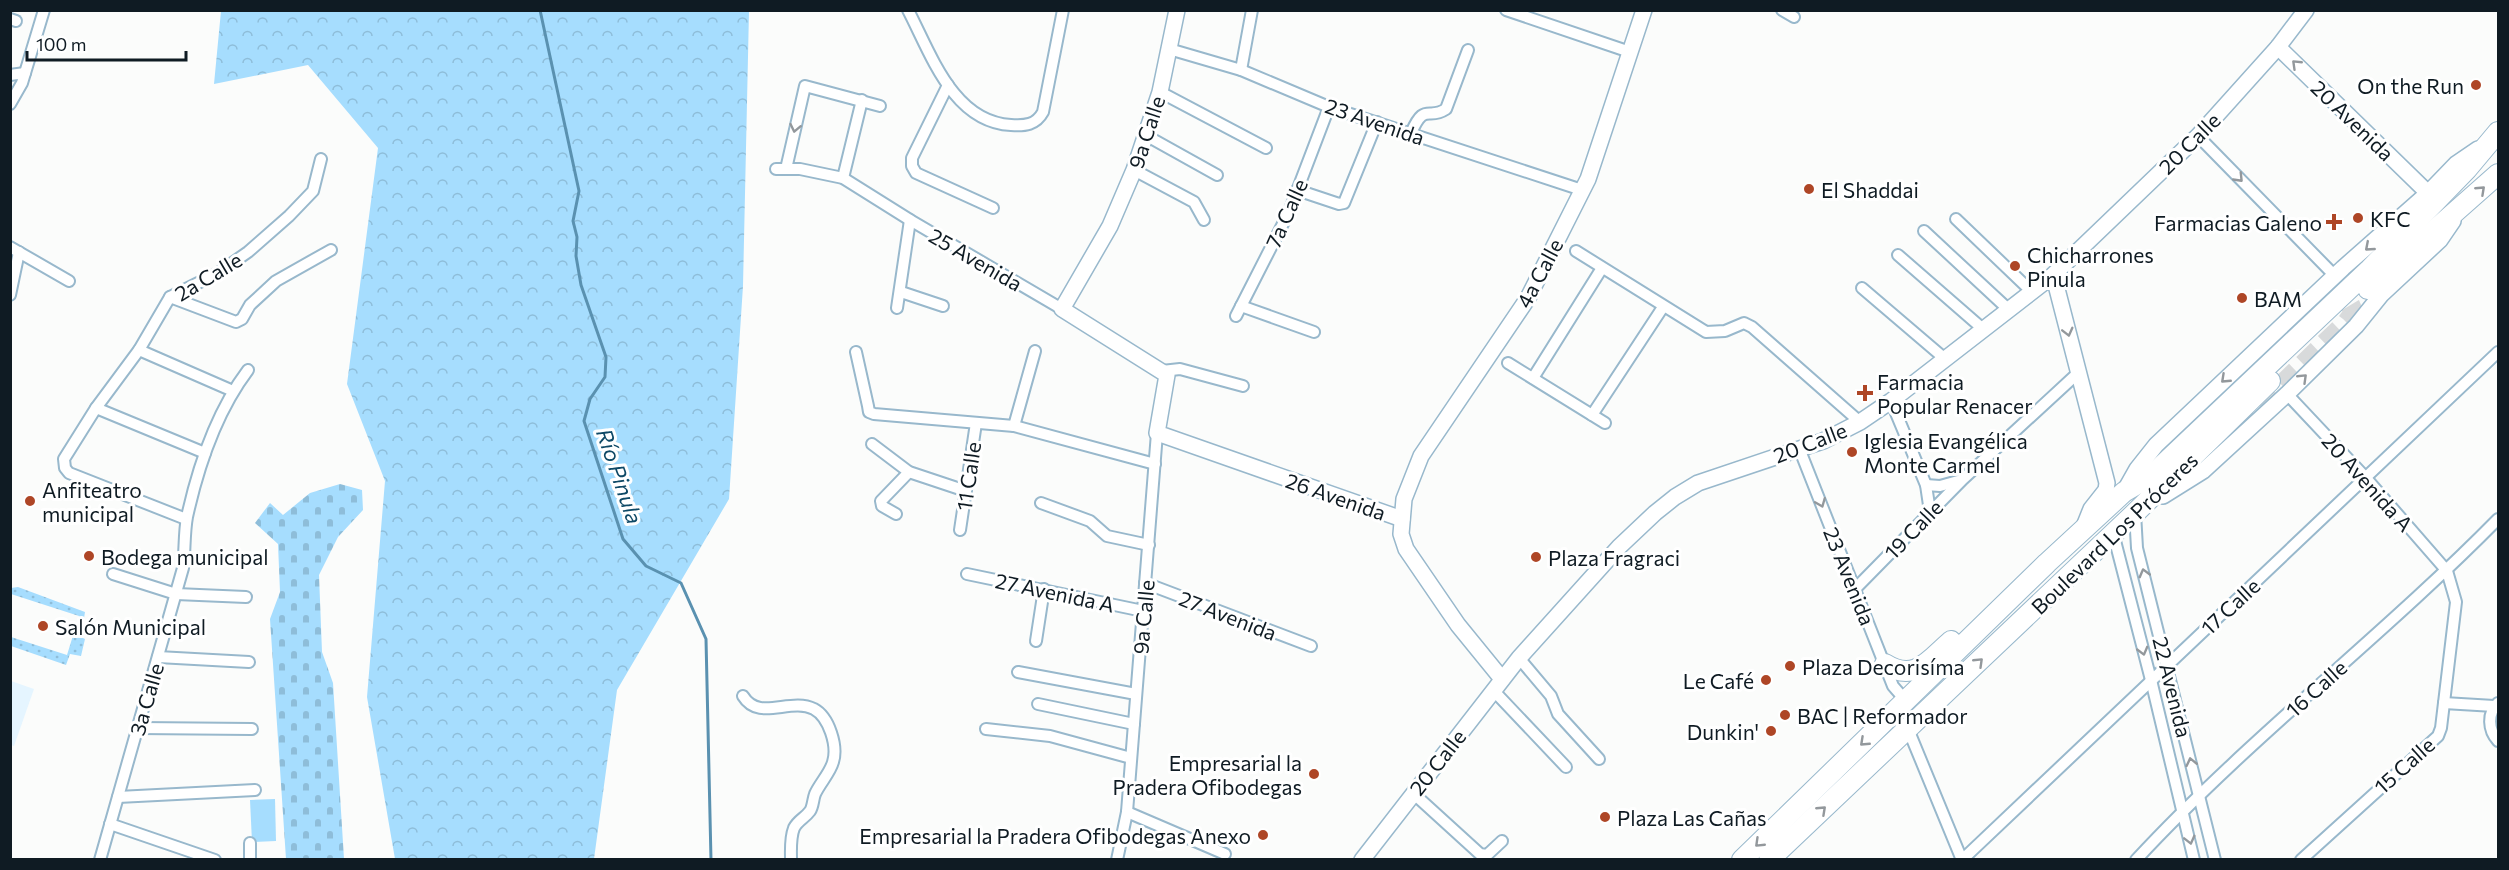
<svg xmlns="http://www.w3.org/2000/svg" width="2509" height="870" font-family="Commissioner,sans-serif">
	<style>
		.built { fill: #e5f5ff }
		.grass { fill: url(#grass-dots) }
		.forest { fill: url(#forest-crowns) }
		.cemetery { fill: url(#cemetery-stones) }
		.garden { fill: #a6ddfe }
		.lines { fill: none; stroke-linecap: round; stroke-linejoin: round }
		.stream { stroke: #5a91b0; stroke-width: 3 }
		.highway-tunnel { stroke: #d8dadb; stroke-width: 20; stroke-dasharray: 20 10; stroke-linecap: butt }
		.street-casing { stroke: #98b8cc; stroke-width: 14 }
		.secondary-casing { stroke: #98b8cc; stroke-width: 18 }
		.highway-casing { stroke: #98b8cc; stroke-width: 22 }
		.street { stroke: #fff; stroke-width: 10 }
		.secondary { stroke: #fff; stroke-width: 15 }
		.highway { stroke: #fff; stroke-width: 20 }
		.oneway { stroke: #93989c }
		.poi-dot { fill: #ae4626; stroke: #fff; stroke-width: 2 }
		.labels { text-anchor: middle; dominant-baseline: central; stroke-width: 6; stroke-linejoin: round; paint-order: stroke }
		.poi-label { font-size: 21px; fill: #0f1b23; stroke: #fff; text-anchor: start }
		.street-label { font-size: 21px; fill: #0f1b23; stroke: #fff }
		.water-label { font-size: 22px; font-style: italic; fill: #0e4966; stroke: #fff }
	</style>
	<defs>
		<pattern id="grass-dots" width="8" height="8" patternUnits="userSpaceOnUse" patternTransform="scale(1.5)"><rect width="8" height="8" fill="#a6ddfe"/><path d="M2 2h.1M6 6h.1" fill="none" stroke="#8ebdd9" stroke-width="1.8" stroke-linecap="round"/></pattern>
		<pattern id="forest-crowns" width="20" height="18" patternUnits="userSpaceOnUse" patternTransform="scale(1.5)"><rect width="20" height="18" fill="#a6ddfe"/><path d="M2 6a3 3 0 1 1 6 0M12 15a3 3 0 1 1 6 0" fill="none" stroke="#8ebdd9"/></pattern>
		<pattern id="cemetery-stones" width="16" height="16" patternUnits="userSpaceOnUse" patternTransform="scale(1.5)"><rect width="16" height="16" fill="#a6ddfe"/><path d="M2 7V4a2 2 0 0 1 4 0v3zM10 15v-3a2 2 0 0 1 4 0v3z" fill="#8ebdd9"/></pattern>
	</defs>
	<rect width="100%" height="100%" fill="#fbfcfb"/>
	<polygon class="built" points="11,681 34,689 14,746 11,745"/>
	<polygon class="grass" points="18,587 85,612 81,637 85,639 81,656 70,654 66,665 11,646 11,637 67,655 79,616 11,594 11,588"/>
	<polygon class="forest" points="221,11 749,11 743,286 729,499 617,690 594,859 395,859 367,697 385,481 347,384 378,148 308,65 214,84"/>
	<polygon class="cemetery" points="340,484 362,490 363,510 338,537 319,575 322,652 333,683 344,859 286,859 270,619 280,592 278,544 255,523 270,503 283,515 310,493"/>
	<polygon class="garden" points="275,799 276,841 252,842 250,800"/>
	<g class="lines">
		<polyline class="stream" points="540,10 579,191 573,221 577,237 576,256 581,285 606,357 605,377 590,399 584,421 623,539 646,566 681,583 706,639 711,860"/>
		<path class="highway-tunnel" d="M 2215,400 L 2322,300 L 2334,294 C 2344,298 2352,302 2353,314 L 2347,322 L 2218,446"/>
		<defs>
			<g id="street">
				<path d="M 908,10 C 931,54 953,122 1011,125 C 1025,126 1036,125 1043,112 L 1063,10"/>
				<polyline points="1506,10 1630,52"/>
				<polyline points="1782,10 1794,17"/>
				<polyline points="10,19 16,21"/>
				<polyline points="1169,49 1241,70 1329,107 1582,190"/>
				<polyline points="1241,70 1252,10"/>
				<polyline points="10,75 25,73"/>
				<polyline points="948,85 912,158 912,166 916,173 993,208"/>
				<polyline points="1160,92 1266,148"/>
				<polyline points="10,104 22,83 44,10"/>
				<path d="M 1411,133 C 1425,101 1428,121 1446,109 L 1468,50"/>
				<polyline points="1147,136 1217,175"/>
				<polyline points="2198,136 2335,276"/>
				<polyline points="776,169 800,169 843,178 910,220 1062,309"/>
				<polyline points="786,169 805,86 880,106"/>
				<polyline points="1134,170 1194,202 1204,220"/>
				<polyline points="843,178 862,100"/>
				<polyline points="1297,190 1339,204 1344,203 1377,122"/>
				<polyline points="1956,219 2031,291"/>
				<polyline points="1924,231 2008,309"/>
				<polyline points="10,247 69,281"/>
				<polyline points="1576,251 1706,332 1725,331 1744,323 1752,327 1860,422"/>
				<polyline points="1898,255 1983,329"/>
				<polyline points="1862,288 1944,358"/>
				<polyline points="901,292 943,306"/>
				<polyline points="10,295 19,252"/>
				<polyline points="170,297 236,322 242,319 250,305 276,281 331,250"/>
				<polyline points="1241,306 1314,332"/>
				<polyline points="897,308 910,220"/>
				<polyline points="1236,316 1289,212 1329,107"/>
				<polyline points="139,350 233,391"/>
				<polyline points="856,352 868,406 869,412 874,414 1014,426 1155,464"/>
				<polyline points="1508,363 1605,423"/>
				<polyline points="1162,371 1180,369 1243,386"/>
				<polyline points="1533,378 1602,268"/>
				<polyline points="2287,394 2366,478 2447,571 2456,602 2441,728 2438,736 2301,860"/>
				<polyline points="1891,401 1926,485 1930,512"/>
				<polyline points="96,408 205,453"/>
				<polyline points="1592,415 1663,307"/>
				<polyline points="1014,426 1035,351"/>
				<polyline points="872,444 909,472 966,491"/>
				<polyline points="1799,448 1893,686 1906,701"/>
				<polyline points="1926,485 1940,486 1958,481"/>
				<polyline points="1041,503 1090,521 1107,536 1149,545"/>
				<polyline points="2135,513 2137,548 2215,860"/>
				<polyline points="896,514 882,506 881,501 909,472"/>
				<polyline points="186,519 69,473 65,468 64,459 96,408 139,350 170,297 218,273 248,252 289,216 313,191 321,159"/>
				<polyline points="960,530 976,423"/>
				<polyline points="2113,533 2151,680 2194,860"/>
				<polyline points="113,574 176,594 246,597"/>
				<polyline points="967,574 1143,611"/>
				<polyline points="1145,583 1311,646"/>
				<polyline points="1855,589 1963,479 2078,373"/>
				<polyline points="1036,641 1044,589"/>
				<polyline points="158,657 249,662"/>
				<polyline points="1519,658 1551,696 1558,714 1599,759"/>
				<polyline points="1018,672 1136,694"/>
				<polyline points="1493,690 1566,767"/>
				<path d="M 743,696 C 759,722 790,697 814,709 C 829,717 838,746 833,762 C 830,773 820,783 815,794 C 813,799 813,807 810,811 C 805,818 798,820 794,828 C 790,838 791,849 791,860"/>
				<polyline points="2444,703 2494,706 2498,708"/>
				<path d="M 2498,703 C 2487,713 2488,730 2498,741"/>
				<polyline points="1038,704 1134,724"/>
				<polyline points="138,728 252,729"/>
				<polyline points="986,729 1050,736 1131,758"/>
				<polyline points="1908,729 1962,860"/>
				<polyline points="1413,793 1480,854 1487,855 1502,841"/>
				<polyline points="118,797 255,790"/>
				<polyline points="1127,812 1225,854"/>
				<polyline points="110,824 215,860"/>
				<polyline points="250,843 250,860"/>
				<path d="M 100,860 L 183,568 C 185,552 184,533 187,517 C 198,467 217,411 248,370"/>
				<polyline points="1117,860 1127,812 1157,433"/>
				<polyline points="1962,860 2498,352"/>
				<path d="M 2136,860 C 2249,738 2382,637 2498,519"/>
			</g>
			<g id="secondary">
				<polyline points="1177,10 1160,92 1134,170 1110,226 1062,309 1167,375 1157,433 1402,519"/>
				<polyline points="2278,47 2428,193"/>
				<polyline points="2051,277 2056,285 2107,483 2106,490 2091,509 2083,529"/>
				<polyline points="2124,492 2137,469 2156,445 2343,268 2428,193 2456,164 2478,149"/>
				<polyline points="2163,496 2203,471 2287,394 2356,326 2381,295 2440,240 2453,221"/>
				<polyline points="1502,679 1458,625 1406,549 1401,534 1404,499 1421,456 1528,298 1588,179 1644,10"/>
				<polyline points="1362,860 1519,658 1619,547 1655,513 1675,497 1698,483 1823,441 1860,422 1891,401 2051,277 2198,136 2278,47 2306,10"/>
			</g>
			<g id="highway">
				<polyline points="2368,289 2498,174"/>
				<path d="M 1885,664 C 1915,683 1929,660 1951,641"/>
				<polyline points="1742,860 2047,563 2124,492 2151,476 2370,269 2467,169 2498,132"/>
				<polyline points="1769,860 2135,513 2270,381"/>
			</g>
		</defs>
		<use href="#street" class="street-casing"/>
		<use href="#secondary" class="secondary-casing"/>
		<use href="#highway" class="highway-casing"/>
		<use href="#street" class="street"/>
		<use href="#secondary" class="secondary"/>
		<use href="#highway" class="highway"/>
	</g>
	<defs><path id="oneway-chevron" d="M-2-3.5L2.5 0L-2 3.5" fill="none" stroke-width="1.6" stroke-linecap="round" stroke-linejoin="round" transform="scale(1.5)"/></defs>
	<g class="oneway">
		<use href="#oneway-chevron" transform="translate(2296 64) rotate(-136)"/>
		<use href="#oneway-chevron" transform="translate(795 128) rotate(102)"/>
		<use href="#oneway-chevron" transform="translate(2239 178) rotate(46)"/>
		<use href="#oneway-chevron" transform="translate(2481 190) rotate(-43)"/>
		<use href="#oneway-chevron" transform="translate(2369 247) rotate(139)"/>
		<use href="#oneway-chevron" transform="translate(2068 332) rotate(76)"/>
		<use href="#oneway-chevron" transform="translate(2303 378) rotate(-44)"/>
		<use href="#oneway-chevron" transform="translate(2225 379) rotate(137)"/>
		<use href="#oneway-chevron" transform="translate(1821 503) rotate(68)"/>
		<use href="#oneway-chevron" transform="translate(2144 573) rotate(-105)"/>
		<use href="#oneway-chevron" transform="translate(2143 651) rotate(75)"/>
		<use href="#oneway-chevron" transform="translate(1979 662) rotate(-44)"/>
		<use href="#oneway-chevron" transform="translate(1864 742) rotate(137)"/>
		<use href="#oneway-chevron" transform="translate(2191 762) rotate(-103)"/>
		<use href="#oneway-chevron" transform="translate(1822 810) rotate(-43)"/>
		<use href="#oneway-chevron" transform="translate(2190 840) rotate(76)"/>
		<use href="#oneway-chevron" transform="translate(1759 843) rotate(136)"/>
	</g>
	<g class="poi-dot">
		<circle cx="2476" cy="85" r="6"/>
		<circle cx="1809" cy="189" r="6"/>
		<circle cx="2358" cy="218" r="6"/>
		<path d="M2331 213h6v6h6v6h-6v6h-6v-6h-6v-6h6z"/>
		<circle cx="2015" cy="266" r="6"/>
		<circle cx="2242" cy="298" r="6"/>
		<path d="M1862 384h6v6h6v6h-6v6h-6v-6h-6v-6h6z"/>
		<circle cx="1852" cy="452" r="6"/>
		<circle cx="30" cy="501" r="6"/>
		<circle cx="89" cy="556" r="6"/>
		<circle cx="1536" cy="557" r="6"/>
		<circle cx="43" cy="626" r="6"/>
		<circle cx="1790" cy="666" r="6"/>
		<circle cx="1766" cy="680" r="6"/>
		<circle cx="1785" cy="715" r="6"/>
		<circle cx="1771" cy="731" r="6"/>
		<circle cx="1314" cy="774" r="6"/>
		<circle cx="1605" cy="817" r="6"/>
		<circle cx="1263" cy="835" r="6"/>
	</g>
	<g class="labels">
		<g class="poi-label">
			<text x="2464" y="85" text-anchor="end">On the Run</text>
			<text x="1821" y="189">El Shaddai</text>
			<text x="2370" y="218">KFC</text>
			<text x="2322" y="222" text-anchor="end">Farmacias Galeno</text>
			<text x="2027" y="254">Chicharrones<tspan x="2027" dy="24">Pinula</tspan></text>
			<text x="2254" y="298">BAM</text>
			<text x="1877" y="381">Farmacia<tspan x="1877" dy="24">Popular Renacer</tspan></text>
			<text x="1864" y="440">Iglesia Evangélica<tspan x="1864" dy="24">Monte Carmel</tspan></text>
			<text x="42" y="489">Anfiteatro<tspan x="42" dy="24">municipal</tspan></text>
			<text x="101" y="556">Bodega municipal</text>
			<text x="1548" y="557">Plaza Fragraci</text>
			<text x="55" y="626">Salón Municipal</text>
			<text x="1802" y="666">Plaza Decorisíma</text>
			<text x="1754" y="680" text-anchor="end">Le Café</text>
			<text x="1797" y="715">BAC | Reformador</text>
			<text x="1759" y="731" text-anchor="end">Dunkin'</text>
			<text x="1302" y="762" text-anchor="end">Empresarial la<tspan x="1302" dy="24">Pradera Ofibodegas</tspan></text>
			<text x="1617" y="817">Plaza Las Cañas</text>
			<text x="1251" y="835" text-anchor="end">Empresarial la Pradera Ofibodegas Anexo</text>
		</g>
		<g class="street-label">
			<text transform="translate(2353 120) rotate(44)">20 Avenida</text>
			<text transform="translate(1375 121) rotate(19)">23 Avenida</text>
			<text transform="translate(1146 132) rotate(-72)">9a Calle</text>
			<text transform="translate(2189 143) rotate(-45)">20 Calle</text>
			<text transform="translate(1286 213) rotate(-66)">7a Calle</text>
			<text transform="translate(976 259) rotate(30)">25 Avenida</text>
			<text transform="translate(1539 273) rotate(-62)">4a Calle</text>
			<text transform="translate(208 276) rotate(-31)">2a Calle</text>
			<text transform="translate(1810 442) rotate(-21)">20 Calle</text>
			<text transform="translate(968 476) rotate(-82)">11 Calle</text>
			<text transform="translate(2368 482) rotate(48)">20 Avenida A</text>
			<text transform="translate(1336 496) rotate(19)">26 Avenida</text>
			<text transform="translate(1913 529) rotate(-46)">19 Calle</text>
			<text transform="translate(2114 533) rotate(-44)">Boulevard Los Próceres</text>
			<text transform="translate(1850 576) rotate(68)">23 Avenida</text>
			<text transform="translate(1055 592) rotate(12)">27 Avenida A</text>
			<text transform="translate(2230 606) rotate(-43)">17 Calle</text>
			<text transform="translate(1228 615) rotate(21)">27 Avenida</text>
			<text transform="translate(1143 617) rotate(-85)">9a Calle</text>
			<text transform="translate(2173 687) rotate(76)">22 Avenida</text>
			<text transform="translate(2316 688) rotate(-42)">16 Calle</text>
			<text transform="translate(146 699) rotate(-74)">3a Calle</text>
			<text transform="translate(1437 762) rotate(-52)">20 Calle</text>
			<text transform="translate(2404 765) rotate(-42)">15 Calle</text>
		</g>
		<g class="water-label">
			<text transform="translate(620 476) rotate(71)">Río Pinula</text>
		</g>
	</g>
	<rect width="2509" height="870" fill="none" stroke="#0f1b23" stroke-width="24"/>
	<path d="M27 51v9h159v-9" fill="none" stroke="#0f1b23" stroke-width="3"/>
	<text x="36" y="51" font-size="18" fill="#0f1b23" stroke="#ffffff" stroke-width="4.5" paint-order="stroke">100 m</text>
</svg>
